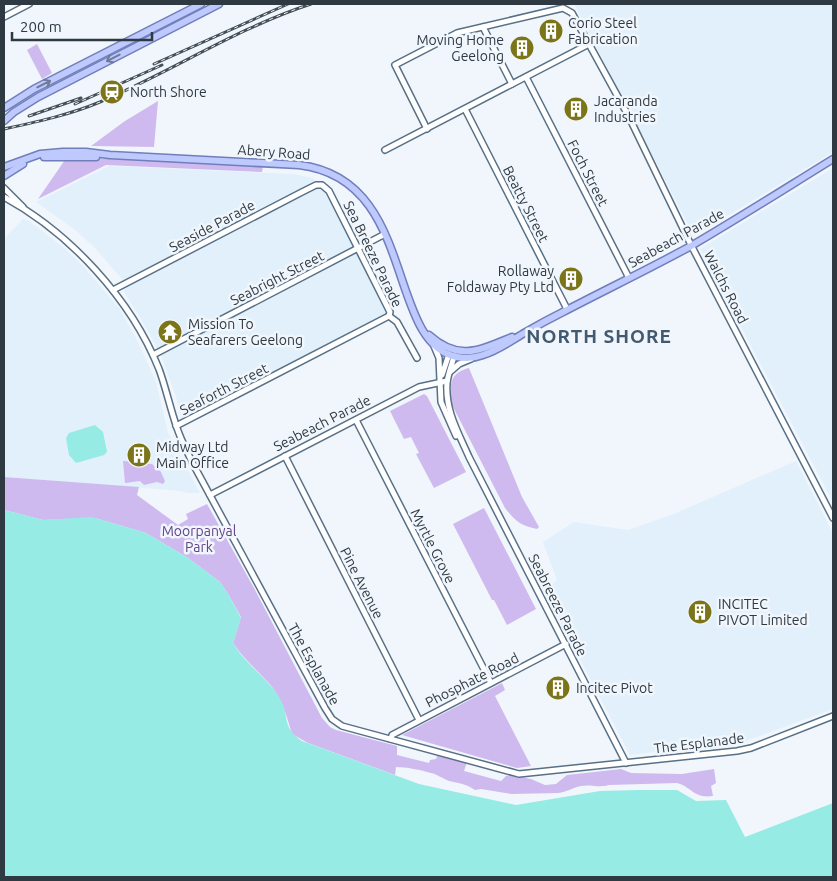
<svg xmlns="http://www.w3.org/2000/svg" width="837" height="881" font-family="Ubuntu,sans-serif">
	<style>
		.built { fill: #e2f0fc }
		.green { fill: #cfbaf0 }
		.water { fill: #96ebe4 }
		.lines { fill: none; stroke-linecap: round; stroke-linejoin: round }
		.minor-casing { stroke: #587086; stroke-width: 8 }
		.major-casing { stroke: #707fbb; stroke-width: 9 }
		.minor { stroke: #fff; stroke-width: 5 }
		.major { stroke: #bec9fd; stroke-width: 6 }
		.rail-casing { stroke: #454f58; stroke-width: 3 }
		.rail { stroke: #f0f6fb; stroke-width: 1; stroke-dasharray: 4; stroke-linecap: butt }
		.oneway { stroke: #6f7a96 }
		.labels { text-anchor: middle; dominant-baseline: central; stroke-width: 5; stroke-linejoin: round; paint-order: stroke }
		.poi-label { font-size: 14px; fill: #2e3942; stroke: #f0f6fb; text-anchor: start }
		.street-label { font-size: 14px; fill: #2e3942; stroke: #f0f6fb }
		.park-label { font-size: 14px; fill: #614388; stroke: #f0f6fb }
		.district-label { font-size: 19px; font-weight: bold; letter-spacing: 1px; fill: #425a6f; stroke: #f0f6fb }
	</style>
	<rect width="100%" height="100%" fill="#f0f6fb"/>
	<g class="built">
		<polygon points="574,4 833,4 833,152 694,236"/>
		<polygon points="109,166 293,174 313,178 327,193 387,309 386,314 181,418 176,397 161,355 141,319 124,292 122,279 94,247 75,230 36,202"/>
		<polygon points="833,168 833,502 700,249"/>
		<polygon points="23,219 29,221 63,247 83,266 119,308 138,342 156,382 168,433 200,493 188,493 181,491 4,477 4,239"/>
		<polygon points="796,461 833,533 833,709 746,741 630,755 544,590 557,580 543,542 574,522 628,530 671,515"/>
	</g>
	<g class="green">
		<polygon points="37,44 52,73 42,79 27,50"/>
		<polygon points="158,101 154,147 91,146 125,121"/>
		<polygon points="67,157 263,166 262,172 106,165 38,199"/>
		<path d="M 469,368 L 522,497 L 539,527 L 537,529 C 521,526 515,521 505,508 L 451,403 C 450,385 449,373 469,368 Z"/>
		<polygon points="424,394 427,396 466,472 434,488 416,454 419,453 411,437 404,439 390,411"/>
		<polygon points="123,461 136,462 137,467 142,467 142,463 152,464 161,472 165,481 163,484 157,482 144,485 140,481 125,483"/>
		<path d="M 4,477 L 139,487 L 137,495 L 178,525 L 188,519 L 186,514 L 207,504 L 254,588 L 322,718 L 330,727 L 336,730 L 397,746 L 397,755 L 429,763 L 430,760 L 436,759 L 438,754 L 467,762 L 464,771 L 501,781 L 506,776 L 511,775 L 531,779 L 545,785 L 556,784 L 567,775 L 621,769 L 631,773 L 682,774 L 714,769 L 716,783 L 711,786 L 713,796 C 694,799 692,787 677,783 L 609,785 C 599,788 591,784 581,786 C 572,788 567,792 558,793 L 511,794 L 481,789 L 475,790 C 466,784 459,783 449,781 C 443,779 437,774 431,773 C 421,770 406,767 396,767 L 395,775 L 308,743 L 292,734 C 287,718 283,701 272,687 C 260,672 244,660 233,643 L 241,617 L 228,594 L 220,582 L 188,558 L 146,533 L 95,518 L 43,520 L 4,510 Z"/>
		<polygon points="484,508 536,609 507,625 494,600 492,600 453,524"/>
		<polygon points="502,683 505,690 495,696 531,766 517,768 402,735"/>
	</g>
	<g class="water">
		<polygon points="95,425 103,432 107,452 104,455 76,463 69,455 66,438 69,433"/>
		<path d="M 4,510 L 43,520 L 92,517 L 146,533 L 188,558 L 220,582 L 228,594 L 241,618 L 233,643 C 245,664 267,677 279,697 C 291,716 280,726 302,741 L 419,784 L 516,805 L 600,791 L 639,790 L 677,790 L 696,801 L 726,800 L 745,837 L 833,803 L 833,877 L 4,877 Z"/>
	</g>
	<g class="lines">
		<defs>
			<g id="minor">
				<polyline points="4,17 29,4"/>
				<polyline points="483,27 512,84"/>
				<polyline points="526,77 629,278"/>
				<polyline points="465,109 567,309"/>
				<polyline points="427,129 395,65 457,33 563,8 572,13 629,117 691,245 833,518"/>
				<polyline points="385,150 589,44"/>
				<polyline points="4,188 23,207"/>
				<path d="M 4,197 C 70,233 131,299 159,369 C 166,388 170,408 177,428 C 181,440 187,451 192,462 L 325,708 L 332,719 L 342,726 L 519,774 L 737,751 L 751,748 L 833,716"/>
				<polyline points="113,290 302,192 316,185 322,185 329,191 390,312 389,316 397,322 417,358"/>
				<polyline points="434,346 439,358 441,402 456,436"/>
				<polyline points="153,355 385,234"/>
				<path d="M 454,356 C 452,365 448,374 447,383 C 445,410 458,432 469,457 L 626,763"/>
				<polyline points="451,371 459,364 471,359"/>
				<polyline points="442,375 449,354"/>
				<polyline points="356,420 491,683"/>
				<polyline points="176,426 389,316"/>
				<polyline points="285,456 419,720"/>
				<polyline points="210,495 419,387 447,381"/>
				<polyline points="391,739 392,735 566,644"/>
			</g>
			<g id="major">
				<polyline points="4,108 34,89 201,4"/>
				<polyline points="4,121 14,112 38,97 219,4"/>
				<polyline points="44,157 96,157"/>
				<path d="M 4,167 L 40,154 L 63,152 L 86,152 L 110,155 L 299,165 C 418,179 385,343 457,357 C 466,359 475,358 483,355 C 499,350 512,340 526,332 C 538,325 551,318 563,312 C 605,290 649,269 691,246 C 739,218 786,188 833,159"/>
				<polyline points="4,176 23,164"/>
				<path d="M 429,335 C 459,362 480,350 512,337"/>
			</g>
		</defs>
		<use href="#minor" class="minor-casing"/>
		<use href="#major" class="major-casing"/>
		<use href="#minor" class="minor"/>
		<use href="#major" class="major"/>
		<defs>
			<g id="rail">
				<polyline points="154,64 288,4"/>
				<polyline points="75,104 162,65"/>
				<polyline points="29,116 81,98"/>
				<path d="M 4,129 C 36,122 69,115 100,102 C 171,72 237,28 311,4"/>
			</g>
		</defs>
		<use href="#rail" class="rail-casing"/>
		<use href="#rail" class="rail"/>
	</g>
	<defs><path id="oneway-shaft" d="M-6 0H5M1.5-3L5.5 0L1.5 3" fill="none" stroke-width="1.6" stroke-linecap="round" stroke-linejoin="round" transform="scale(1.25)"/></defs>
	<g class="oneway">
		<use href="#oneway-shaft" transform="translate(113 58) rotate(153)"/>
		<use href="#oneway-shaft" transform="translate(44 84) rotate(-27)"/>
	</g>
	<defs>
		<symbol id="building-disc" viewBox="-11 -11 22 22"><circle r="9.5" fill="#7b7418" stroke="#f0f6fb"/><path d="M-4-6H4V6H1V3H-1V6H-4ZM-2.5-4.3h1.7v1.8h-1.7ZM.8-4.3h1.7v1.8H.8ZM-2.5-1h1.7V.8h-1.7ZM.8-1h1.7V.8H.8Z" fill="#fff"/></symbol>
		<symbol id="station-disc" viewBox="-11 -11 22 22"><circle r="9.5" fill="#7b7418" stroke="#f0f6fb"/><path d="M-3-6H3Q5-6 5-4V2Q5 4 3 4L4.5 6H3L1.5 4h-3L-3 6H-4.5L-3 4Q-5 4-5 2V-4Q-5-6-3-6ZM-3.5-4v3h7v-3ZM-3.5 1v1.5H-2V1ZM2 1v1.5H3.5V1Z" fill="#fff"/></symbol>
		<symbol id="temple-disc" viewBox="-11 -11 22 22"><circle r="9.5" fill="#7b7418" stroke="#f0f6fb"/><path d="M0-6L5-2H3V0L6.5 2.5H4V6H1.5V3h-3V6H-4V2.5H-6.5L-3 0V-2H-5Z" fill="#fff"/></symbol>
	</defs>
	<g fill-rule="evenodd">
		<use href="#building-disc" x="537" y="17" width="28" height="28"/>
		<use href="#building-disc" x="508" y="34" width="28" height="28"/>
		<use href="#station-disc" x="98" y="78" width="28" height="28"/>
		<use href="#building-disc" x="562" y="95" width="28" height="28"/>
		<use href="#building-disc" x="557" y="265" width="28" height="28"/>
		<use href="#temple-disc" x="156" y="318" width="28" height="28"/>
		<use href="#building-disc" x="125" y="441" width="28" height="28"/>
		<use href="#building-disc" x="686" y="598" width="28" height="28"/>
		<use href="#building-disc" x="544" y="674" width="28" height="28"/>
	</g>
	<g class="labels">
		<g class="poi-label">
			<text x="568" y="23">Corio Steel<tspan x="568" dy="16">Fabrication</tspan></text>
			<text x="504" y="40" text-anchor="end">Moving Home<tspan x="504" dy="16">Geelong</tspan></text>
			<text x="130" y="92">North Shore</text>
			<text x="594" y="101">Jacaranda<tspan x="594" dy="16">Industries</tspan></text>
			<text x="554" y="271" text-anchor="end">Rollaway<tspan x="554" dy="16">Foldaway Pty Ltd</tspan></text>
			<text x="188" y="324">Mission To<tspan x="188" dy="16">Seafarers Geelong</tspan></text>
			<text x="156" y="447">Midway Ltd<tspan x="156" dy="16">Main Office</tspan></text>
			<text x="718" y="604">INCITEC<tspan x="718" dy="16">PIVOT Limited</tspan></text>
			<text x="576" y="688">Incitec Pivot</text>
		</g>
		<g class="street-label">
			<text transform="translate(274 152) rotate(4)">Abery Road</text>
			<text transform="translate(588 173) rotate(63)">Foch Street</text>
			<text transform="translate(526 204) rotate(63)">Beatty Street</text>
			<text transform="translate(212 226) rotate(-28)">Seaside Parade</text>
			<text transform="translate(676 238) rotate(-29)">Seabeach Parade</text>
			<text transform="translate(373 254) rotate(64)">Sea Breeze Parade</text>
			<text transform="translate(277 278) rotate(-27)">Seabright Street</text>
			<text transform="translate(726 287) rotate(63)">Walchs Road</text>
			<text transform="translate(224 389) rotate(-27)">Seaforth Street</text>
			<text transform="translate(322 423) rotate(-27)">Seabeach Parade</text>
			<text transform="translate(433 546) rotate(63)">Myrtle Grove</text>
			<text transform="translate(362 583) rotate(63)">Pine Avenue</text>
			<text transform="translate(558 605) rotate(63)">Seabreeze Parade</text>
			<text transform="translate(314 664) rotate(61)">The Esplanade</text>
			<text transform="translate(472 680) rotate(-27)">Phosphate Road</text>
			<text transform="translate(699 743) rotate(-7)">The Esplanade</text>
		</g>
		<g class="park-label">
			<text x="199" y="531">Moorpanyal<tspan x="199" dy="16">Park</tspan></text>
		</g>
		<g class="district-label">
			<text x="599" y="336">NORTH SHORE</text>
		</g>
	</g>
	<rect width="837" height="881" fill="none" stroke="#2e3942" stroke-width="10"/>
	<path d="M12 32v8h140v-8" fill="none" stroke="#2e3942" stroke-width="2.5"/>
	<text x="20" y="32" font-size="15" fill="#2e3942" stroke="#f0f6fb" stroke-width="4" paint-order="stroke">200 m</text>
</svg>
